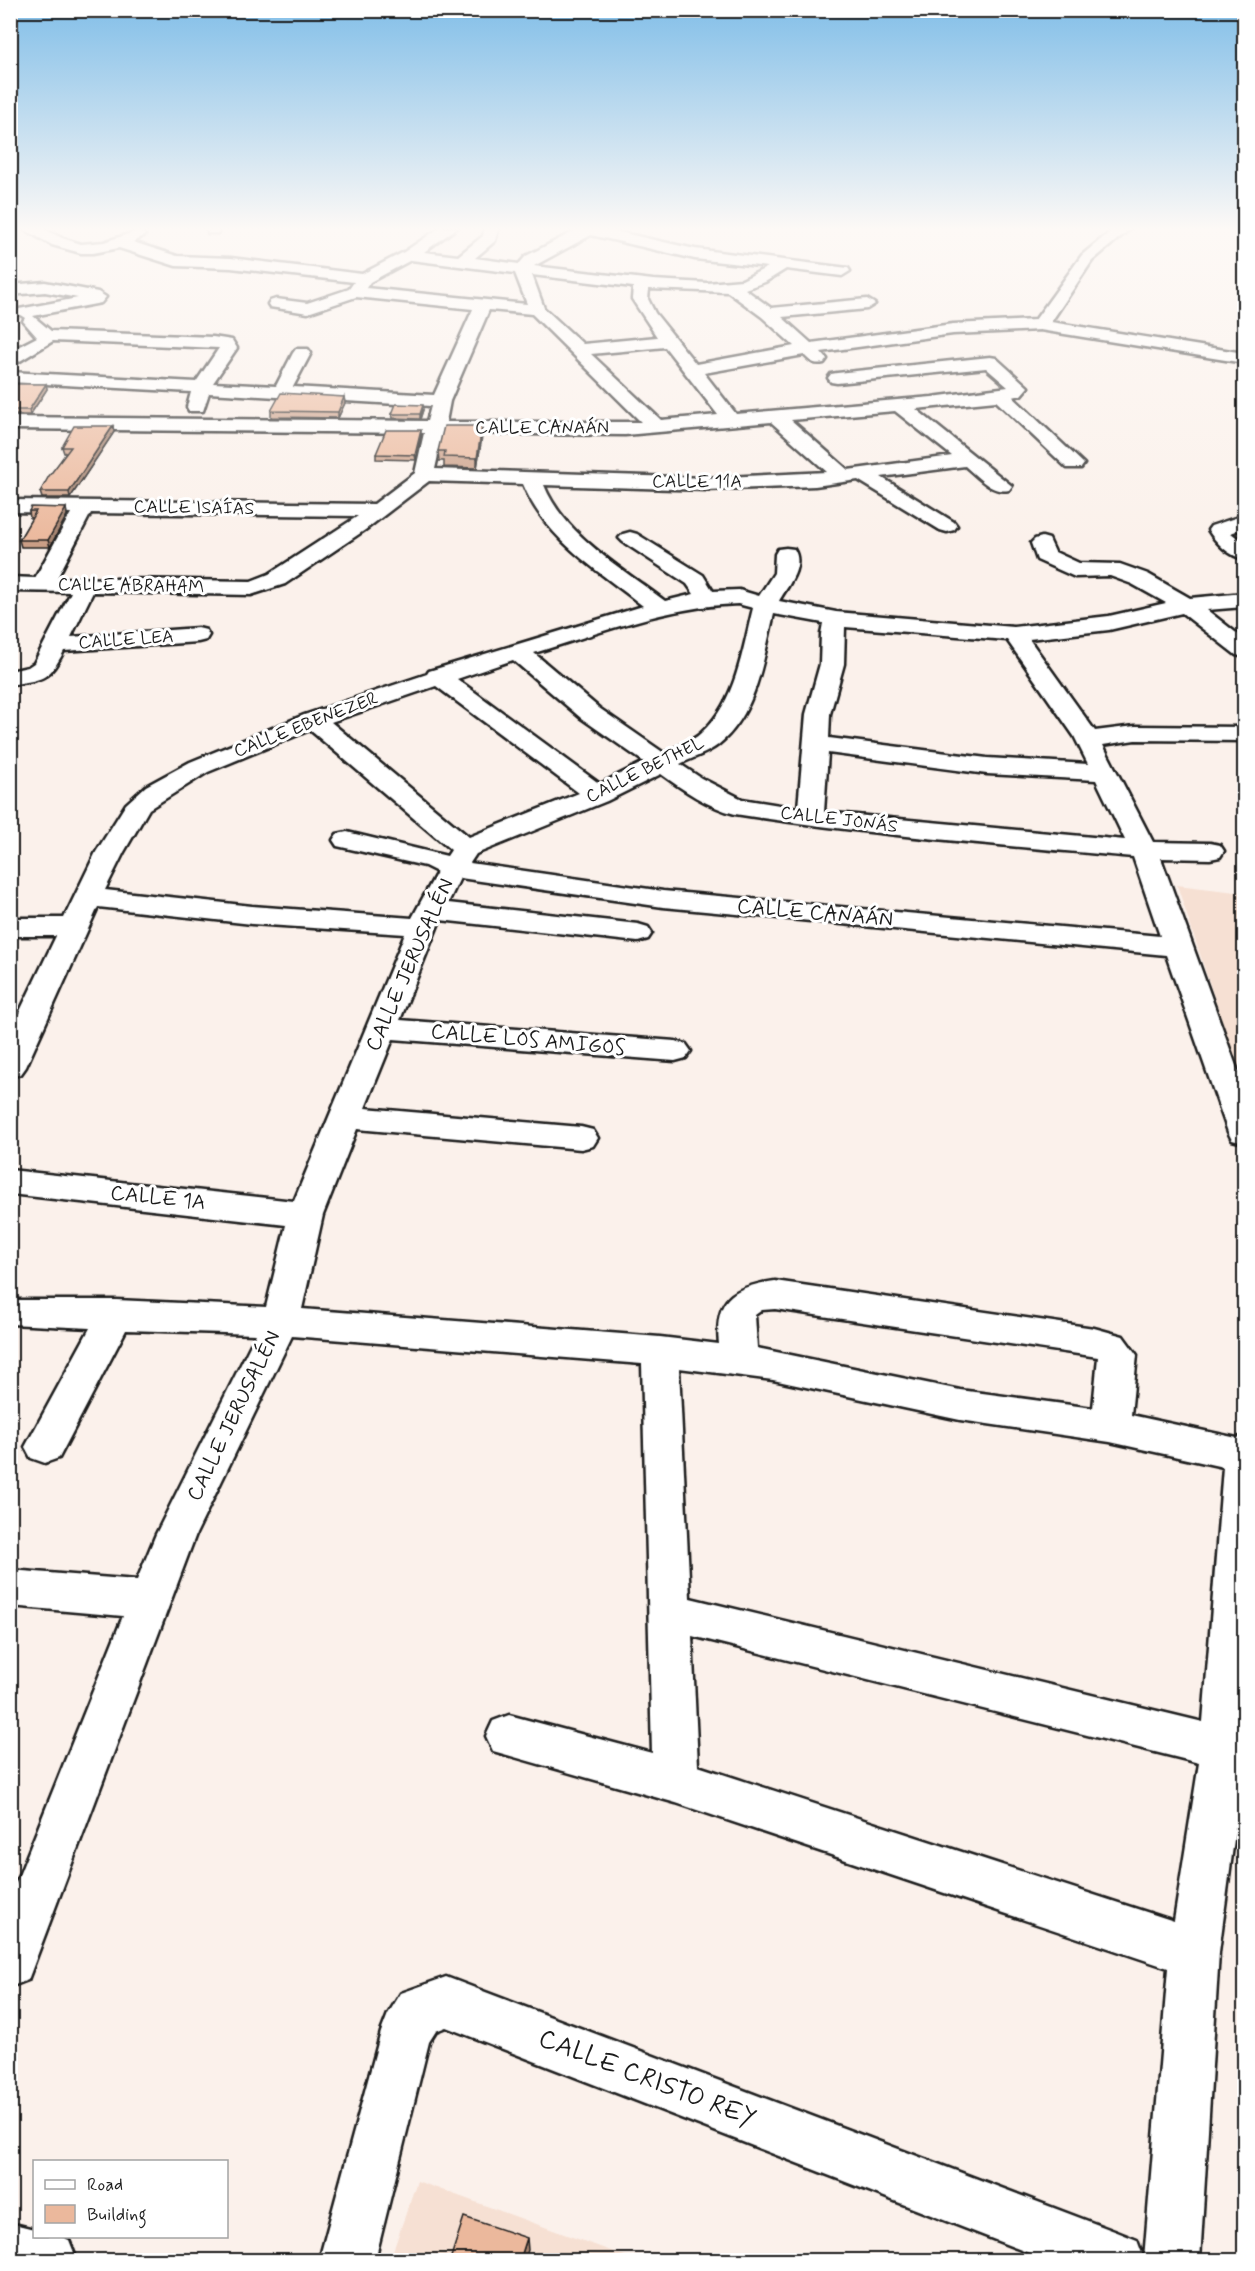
<svg xmlns="http://www.w3.org/2000/svg" width="1255" height="2271" font-family="Mynerve,sans-serif">
	<style>
		.built { fill: #f6e0d3 }
		.lines { fill: none; stroke-linecap: round; stroke-linejoin: round }
		.minor-casing { stroke: #1c1c1c; stroke-width: 5 }
		.minor { fill: #fff; fill-rule: evenodd }
		.wall { fill: #ca9e86; stroke: #1c1c1c; stroke-width: 1.5 }
		.shaded-wall { fill: #a4816d; stroke: #1c1c1c; stroke-width: 1.5 }
		.building { fill: #ebb89c; stroke: #1c1c1c; stroke-width: 1.5 }
		.labels { text-anchor: middle; dominant-baseline: central; stroke-width: 6; stroke-linejoin: round; paint-order: stroke }
		.far-street-label { font-size: 18px; fill: #1c1c1c; stroke: #fff }
		.street-label { font-size: 21px; fill: #1c1c1c; stroke: #fff }
		.near-street-label { font-size: 26px; fill: #1c1c1c; stroke: #fff }
	</style>
	<rect width="100%" height="100%" fill="#fbf1eb"/>
	<filter id="ink" filterUnits="userSpaceOnUse"><feTurbulence type="fractalNoise" baseFrequency=".0167" numOctaves="2"/><feDisplacementMap in="SourceGraphic" scale="12" xChannelSelector="R" yChannelSelector="G"/><feConvolveMatrix kernelMatrix="1 2 1 2 8 2 1 2 1" color-interpolation-filters="sRGB"/></filter>
	<g filter="url(#ink)">
		<g class="built">
			<polygon points="1177,885 1244,893 1244,1087"/>
			<polygon points="417,2181 636,2260 390,2260"/>
		</g>
		<g class="lines">
			<defs>
				<g id="minor">
					<path d="M 20,227 L 39,227 L 62,238 L 81,244 L 104,242 L 138,231 L 145,235 L 133,242 L 177,256 L 231,258 L 362,274 L 404,252 L 441,227 L 458,227 L 424,252 L 458,256 L 483,236 L 485,227 L 499,227 L 495,241 L 475,258 L 519,264 L 526,256 L 575,231 L 569,227 L 596,227 L 695,249 L 848,268 L 850,271 L 842,276 L 786,269 L 765,282 L 745,289 L 771,308 L 867,299 L 875,304 L 867,309 L 782,317 L 811,343 L 953,324 L 1035,320 L 1082,255 L 1116,227 L 1132,227 L 1092,261 L 1051,322 L 1244,353 L 1244,363 L 1040,330 L 953,334 L 821,352 L 827,359 L 824,363 C 814,365 811,362 804,355 L 704,373 L 736,414 L 932,397 L 1008,387 L 986,368 L 837,383 L 831,382 L 828,378 L 831,374 L 837,373 L 990,357 L 996,358 L 1028,387 L 1021,395 L 1013,397 L 1084,464 L 1081,468 L 1067,468 L 996,401 L 916,409 L 1012,486 L 1009,490 C 992,494 978,477 965,466 L 881,477 L 954,522 L 957,526 L 954,530 L 947,532 L 940,530 L 858,480 L 815,486 L 706,490 L 544,485 C 564,535 623,569 665,601 L 694,594 L 687,584 L 623,542 L 619,538 L 623,534 L 630,532 L 637,534 L 703,575 L 713,591 L 739,590 L 759,596 L 774,573 L 775,554 L 778,549 L 786,548 L 794,549 C 805,566 787,587 779,601 L 836,612 L 1014,627 L 1109,616 L 1166,603 L 1132,584 L 1110,576 L 1075,577 L 1037,560 L 1031,543 L 1035,539 L 1042,537 L 1049,539 L 1055,552 L 1079,563 L 1120,564 L 1148,574 L 1190,598 L 1244,593 L 1244,607 L 1207,610 L 1244,639 L 1244,657 L 1236,655 L 1182,613 L 1109,630 L 1029,639 L 1095,731 L 1135,726 L 1244,727 L 1244,741 L 1135,740 L 1103,745 L 1153,842 L 1210,843 L 1220,845 L 1224,851 L 1220,857 L 1210,859 L 1161,858 L 1244,1088 L 1244,1143 L 1232,1140 L 1228,1132 L 1166,955 L 663,907 L 460,878 L 448,903 L 638,924 L 648,927 L 652,933 L 648,939 L 638,942 L 440,920 L 400,1020 L 675,1041 L 686,1044 L 691,1051 L 686,1058 L 675,1061 L 393,1039 L 365,1108 L 581,1127 L 593,1130 L 598,1138 L 593,1146 L 581,1149 L 357,1129 L 323,1215 L 302,1309 L 660,1337 L 719,1344 C 714,1298 733,1287 775,1281 L 1094,1328 L 1123,1336 L 1137,1355 L 1131,1415 L 1237,1438 L 1244,1436 L 1244,1764 L 1219,1952 L 1200,2260 L 1047,2260 L 446,2027 L 436,2031 L 429,2042 L 375,2260 L 319,2260 L 381,2032 L 388,2014 L 401,1993 L 446,1977 L 1117,2232 L 1137,2240 L 1144,2259 L 1168,1968 L 676,1803 L 493,1751 L 486,1736 L 493,1721 L 509,1715 L 652,1753 L 642,1364 L 292,1336 L 196,1534 L 28,1980 L 10,1987 L 10,1898 L 123,1616 L 10,1606 L 10,1570 L 137,1580 L 156,1534 L 256,1334 L 126,1330 L 59,1458 L 45,1463 L 31,1458 L 25,1447 L 90,1328 L 10,1324 L 10,1300 L 116,1300 L 266,1307 L 286,1225 L 10,1194 L 10,1170 L 294,1201 L 405,934 L 252,924 L 98,907 L 26,1067 L 21,1074 L 10,1077 L 10,1032 L 56,936 L 10,936 L 10,918 L 64,918 L 96,852 L 126,804 L 146,786 L 190,762 L 304,715 L 427,674 L 429,671 L 643,606 C 599,571 545,539 523,484 L 429,481 L 365,530 L 285,584 L 251,595 L 93,592 L 71,637 L 198,628 L 206,630 L 209,635 L 206,640 L 198,642 L 64,651 C 48,682 42,679 10,685 L 10,671 L 28,667 L 34,663 L 71,592 L 10,591 L 10,577 L 35,578 L 71,513 L 10,512 L 10,500 L 374,504 L 415,473 L 424,433 L 10,429 L 10,417 L 427,421 L 431,406 L 209,393 L 203,411 L 189,411 L 187,407 L 191,392 L 10,382 L 10,372 L 196,382 L 219,348 L 53,341 L 10,367 L 10,351 L 37,337 L 23,321 L 25,318 L 17,313 L 19,309 L 78,298 L 45,292 L 10,295 L 10,285 L 45,282 L 98,292 L 106,297 L 101,303 L 33,316 L 51,331 L 213,337 L 232,340 L 237,348 L 213,383 L 276,386 L 293,353 L 296,349 L 308,349 L 311,353 L 293,387 L 434,395 L 473,309 L 356,297 L 308,313 L 270,307 L 268,304 L 270,301 L 276,299 L 307,303 L 349,289 L 354,282 L 231,268 L 176,266 L 119,248 L 93,253 L 81,253 L 52,245 ZM 591,235 L 695,259 L 768,267 L 742,280 L 707,283 L 653,280 L 534,266 ZM 411,260 L 515,273 L 527,304 L 366,288 L 370,282 ZM 532,275 L 633,287 L 632,299 L 657,337 L 583,344 L 544,308 ZM 649,289 L 728,292 L 762,317 L 794,346 L 696,364 L 655,313 L 648,299 ZM 489,310 L 532,314 L 641,422 L 446,422 L 450,401 ZM 665,347 L 718,415 L 661,420 L 591,354 ZM 895,411 L 952,456 L 848,470 L 791,420 ZM 771,422 L 827,472 L 706,478 L 435,469 L 443,433 L 625,435 ZM 91,513 L 358,516 L 269,574 L 251,581 L 57,578 ZM 738,604 L 753,608 C 742,652 736,702 701,733 C 692,742 675,747 664,753 L 599,708 L 534,653 C 600,633 668,606 738,604 ZM 774,614 L 823,623 L 821,634 L 820,664 L 806,714 L 798,808 L 742,799 L 701,778 L 680,764 C 692,758 708,753 718,745 C 757,714 763,659 774,614 ZM 845,627 L 1007,640 L 1074,736 L 1088,764 L 987,758 L 829,738 L 830,714 L 844,664 ZM 513,660 L 581,718 L 644,762 L 600,784 L 457,679 ZM 436,686 L 579,793 L 469,837 L 331,722 ZM 310,730 L 451,850 L 447,856 L 347,832 L 337,834 L 333,840 L 337,846 L 425,866 L 437,872 L 412,918 L 252,906 L 105,890 L 124,852 L 149,809 L 208,772 ZM 828,753 L 987,774 L 1096,780 L 1125,840 L 824,812 ZM 661,774 C 683,790 708,807 735,814 C 867,835 1000,845 1133,857 L 1160,936 L 663,891 L 470,863 L 476,854 L 607,801 ZM 775,1309 L 1098,1357 L 1093,1408 L 960,1390 L 757,1348 L 755,1315 L 762,1310 ZM 679,1368 L 773,1380 L 960,1420 L 1110,1442 L 1223,1467 L 1203,1722 L 690,1598 ZM 692,1636 L 1199,1763 L 1174,1921 L 698,1766 Z"/>
					<polygon points="207,227 221,227 218,233 208,233"/>
					<path d="M 1244,515 L 1244,528 L 1231,533 L 1244,543 L 1244,559 C 1229,556 1216,543 1208,530 L 1211,526 Z"/>
					<polygon points="10,2223 34,2229 34,2236 59,2236 69,2240 77,2260 10,2260"/>
				</g>
			</defs>
			<use href="#minor" class="minor-casing"/>
			<use href="#minor" class="minor"/>
		</g>
		<g class="wall">
			<polygon points="46,384 47,389 30,415 10,415 10,385"/>
			<polygon points="344,397 345,403 338,418 271,417 271,411"/>
			<polygon points="423,410 420,419 393,418 392,414"/>
			<polygon points="114,432 70,498 42,498 40,492 66,453 64,453 62,447"/>
			<polygon points="421,435 416,460 376,459 376,454"/>
			<polygon points="482,436 477,468 444,467 444,461 439,461 438,451"/>
			<polygon points="66,508 67,515 50,547 21,547 19,540 32,518 30,518 29,511"/>
		</g>
		<g class="shaded-wall">
			<polygon points="46,384 47,389 30,415 29,410"/>
			<polygon points="344,397 345,403 338,418 338,412"/>
			<polygon points="423,405 423,410 420,419 420,414"/>
			<polygon points="113,426 114,432 70,498 69,492"/>
			<polygon points="482,426 482,436 477,468 477,458"/>
			<polygon points="421,430 421,435 416,460 415,455"/>
			<polygon points="66,508 67,515 50,547 48,540"/>
			<polygon points="527,2238 528,2250 525,2260 520,2260"/>
		</g>
		<g class="building">
			<polygon points="11,384 46,384 29,410 10,410"/>
			<polygon points="281,393 344,397 338,412 271,411"/>
			<polygon points="396,404 423,405 420,414 392,414"/>
			<polygon points="74,426 113,426 69,492 40,492 49,476 71,447 62,447"/>
			<polygon points="444,426 482,426 477,458 444,457 445,451 438,451"/>
			<polygon points="386,430 421,430 415,455 376,454"/>
			<polygon points="31,507 66,508 48,540 19,540 36,511 29,511"/>
			<polygon points="464,2217 527,2238 520,2260 450,2260"/>
		</g>
	</g>
	<linearGradient id="sky" x2="0" y2="1"><stop stop-color="#81bee8"/><stop offset="0.42" stop-color="#fdf9f6"/><stop offset="1" stop-color="#fdf9f6" stop-opacity="0"/></linearGradient>
	<rect width="1255" height="545" fill="url(#sky)"/>
	<g class="labels">
		<g class="far-street-label">
			<text x="542" y="428">CALLE CANAÁN</text>
			<text x="697" y="482">CALLE 11A</text>
			<text transform="translate(194 508) rotate(1)">CALLE ISAÍAS</text>
			<text transform="translate(131 586) rotate(1)">CALLE ABRAHAM</text>
			<text transform="translate(126 640) rotate(-4)">CALLE LEA</text>
			<text transform="translate(306 725) rotate(-21)">CALLE EBENEZER</text>
			<text transform="translate(645 770) rotate(-26)">CALLE BETHEL</text>
			<text transform="translate(839 820) rotate(7)">CALLE JONÁS</text>
		</g>
		<g class="street-label">
			<text transform="translate(815 913) rotate(5)">CALLE CANAÁN</text>
			<text transform="translate(410 965) rotate(-66)">CALLE JERUSALÉN</text>
			<text transform="translate(528 1040) rotate(5)">CALLE LOS AMIGOS</text>
			<text transform="translate(158 1198) rotate(6)">CALLE 1A</text>
			<text transform="translate(234 1416) rotate(-64)">CALLE JERUSALÉN</text>
		</g>
		<g class="near-street-label">
			<text transform="translate(647 2079) rotate(21)">CALLE CRISTO REY</text>
		</g>
	</g>
	<rect width="1255" height="2271" fill="none" stroke="#fff" stroke-width="36"/>
	<rect x="18" y="18" width="1219" height="2235" fill="none" stroke="#1c1c1c" stroke-width="2" filter="url(#ink)"/>
	<rect x="33" y="2160" width="195" height="78" fill="#ffffff" stroke="#a4a4a4" stroke-width="1.5"/>
	<rect x="45" y="2180" width="30" height="9" fill="#ffffff" stroke="#a4a4a4" stroke-width="1.5"/>
	<text x="87" y="2190" font-size="18" fill="#1c1c1c">Road</text>
	<rect x="45" y="2205" width="30" height="18" fill="#ebb89c" stroke="#a4a4a4" stroke-width="1.5"/>
	<text x="87" y="2220" font-size="18" fill="#1c1c1c">Building</text>
</svg>
